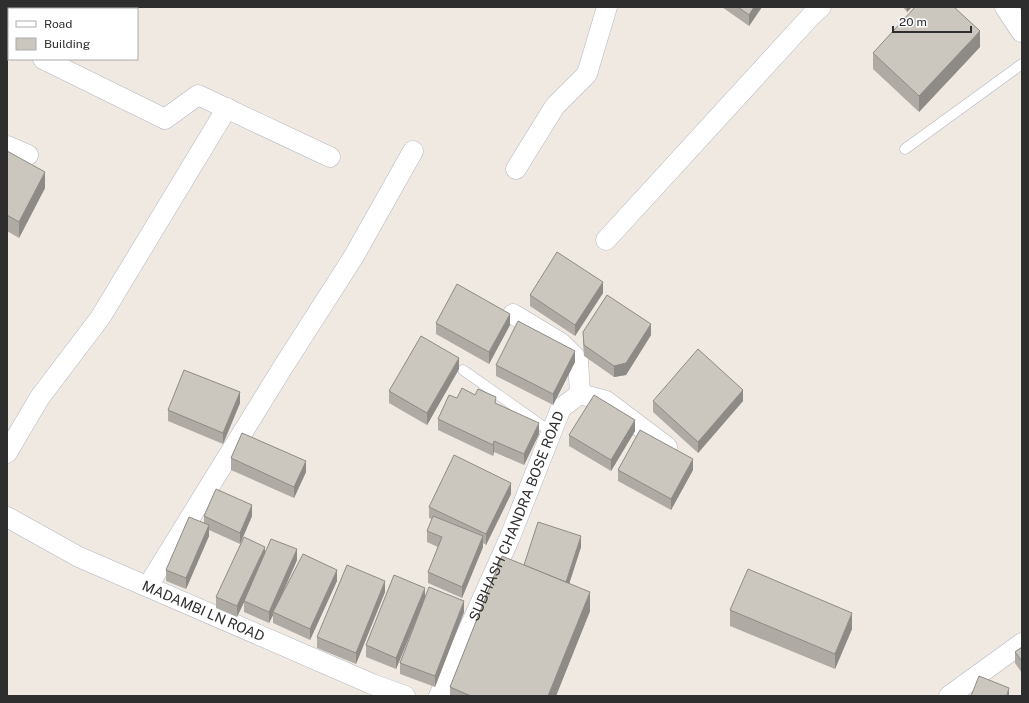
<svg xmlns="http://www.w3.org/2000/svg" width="1029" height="703" font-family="'Public Sans',sans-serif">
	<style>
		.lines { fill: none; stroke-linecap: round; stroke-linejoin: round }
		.lane-casing { stroke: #b4b7c1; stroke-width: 11 }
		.street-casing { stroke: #b4b7c1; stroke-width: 21 }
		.secondary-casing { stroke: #b4b7c1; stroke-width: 23 }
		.lane { stroke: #fff; stroke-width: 10 }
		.street { stroke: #fff; stroke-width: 20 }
		.secondary { stroke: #fff; stroke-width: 22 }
		.wall { fill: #afaba4 }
		.shaded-wall { fill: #8e8b86 }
		.building { fill: #cbc7bf; stroke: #8e8b86 }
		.labels { text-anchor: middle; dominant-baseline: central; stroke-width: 4; stroke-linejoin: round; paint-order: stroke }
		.street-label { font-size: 14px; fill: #2e2e2e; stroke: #fff }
	</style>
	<rect width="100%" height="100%" fill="#efe9e1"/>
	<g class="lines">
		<defs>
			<g id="lane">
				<polyline points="905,149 1022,64"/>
				<polyline points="463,370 551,432"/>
			</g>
			<g id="street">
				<polyline points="7,42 9,43"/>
				<polyline points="43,59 165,119 198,95 330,157"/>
				<polyline points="7,146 28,155"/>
				<polyline points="516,169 555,106 587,74 607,7"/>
				<polyline points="606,240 811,16 821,7"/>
				<polyline points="513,314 561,343 578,360 580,394"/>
				<polyline points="7,453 40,397 100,318 227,108"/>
				<path id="s1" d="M 7,517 L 79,557 L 372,684 L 405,696"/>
				<polyline points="148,586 283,367 354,256 413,151"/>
				<path id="s2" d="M 439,696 L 510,537 L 561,408 L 580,394 L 606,401 L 667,447"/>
				<polyline points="949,696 1022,643"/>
			</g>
			<polyline id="secondary" points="1006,7 1022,31"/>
		</defs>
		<use href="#lane" class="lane-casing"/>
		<use href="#street" class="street-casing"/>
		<use href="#secondary" class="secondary-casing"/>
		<use href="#lane" class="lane"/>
		<use href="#street" class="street"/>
		<use href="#secondary" class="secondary"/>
	</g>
	<g class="wall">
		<polygon points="722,7 762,7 749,26"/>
		<polygon points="903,7 912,7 907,12"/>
		<polygon points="980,47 919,112 873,69 873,53"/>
		<polygon points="7,151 45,188 19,238 7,231"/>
		<polygon points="603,293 575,336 530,306 530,295"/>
		<polygon points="436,323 510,325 489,364 436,334"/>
		<polygon points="583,332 651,335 626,375 614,377 584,356 583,343"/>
		<polygon points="575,362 553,405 496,376 496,365"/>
		<polygon points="459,369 427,425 389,403 389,391"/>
		<polygon points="475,395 496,403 539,434 524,465 494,452 493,456 438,430 438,419 457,398"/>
		<polygon points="653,401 743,401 698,453 653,412"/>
		<polygon points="240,403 223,444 168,421 168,410"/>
		<polygon points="635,431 611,471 569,446 569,435"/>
		<polygon points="231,458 306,472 294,498 231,470"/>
		<polygon points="618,470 693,470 671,510 618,481"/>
		<polygon points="511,494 486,545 483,543 483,547 462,598 428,583 428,572 438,547 427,542 427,531 432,519 429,518 429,507"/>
		<polygon points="204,516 252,516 240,544 209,530 209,536 186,589 166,581 166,570 204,523"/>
		<polygon points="581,547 569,583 590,611 556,696 450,696 450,687 524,565"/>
		<polygon points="265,553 297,560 281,597 337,581 310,640 273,623 273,615 269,623 244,612 244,602 237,617 216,608 216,597"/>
		<polygon points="385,592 356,664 317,648 317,637"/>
		<polygon points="425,597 464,612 435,687 400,674 400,663 418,615 396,669 366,657 366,645"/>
		<polygon points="730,610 852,629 835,669 730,626"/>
		<polygon points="1022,647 1022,673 1015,663 1015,652"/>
	</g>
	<g class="shaded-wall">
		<polygon points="754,7 762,7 749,26 749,15"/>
		<polygon points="907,7 912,7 907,12"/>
		<polygon points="980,31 980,47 919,112 919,96"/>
		<polygon points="45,172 45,188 19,238 19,222"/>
		<polygon points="603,282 603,293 575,336 575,325"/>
		<polygon points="510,314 510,325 489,364 489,352"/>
		<polygon points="651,324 651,335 626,375 614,377 614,366"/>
		<polygon points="575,351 575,362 553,405 553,394"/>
		<polygon points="459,358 459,369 427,425 427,413"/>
		<polygon points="743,390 743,401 698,453 698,442"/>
		<polygon points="240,392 240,403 223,444 223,433"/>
		<polygon points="635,420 635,431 611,471 611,460"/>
		<polygon points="539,423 539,434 524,465 524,454"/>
		<polygon points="494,441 494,452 493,456 493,445"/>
		<polygon points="693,459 693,470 671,510 671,499"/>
		<polygon points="306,461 306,472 294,498 294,487"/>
		<polygon points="511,483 511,494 486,545 486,534"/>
		<polygon points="252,505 252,516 240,544 240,533"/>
		<polygon points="209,525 209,536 186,589 186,578"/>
		<polygon points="483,536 483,547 462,598 462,587"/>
		<polygon points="581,536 581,547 565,597 565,586"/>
		<polygon points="265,547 265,558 237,617 237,606"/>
		<polygon points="297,549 297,560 274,612 273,612 273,615 269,623 269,612"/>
		<polygon points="337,570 337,581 310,640 310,629"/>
		<polygon points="385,581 385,592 356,664 356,653"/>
		<polygon points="425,588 425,599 396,669 396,658"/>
		<polygon points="590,592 590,611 556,696 548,696"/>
		<polygon points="464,601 464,612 435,687 435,676"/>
		<polygon points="852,613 852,629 835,669 835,654"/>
		<polygon points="1009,688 1009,696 1007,696"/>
	</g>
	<g class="building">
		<polygon points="738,7 754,7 749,15"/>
		<polygon points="915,7 954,7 980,31 919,96 873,53"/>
		<polygon points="7,151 45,172 19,222 7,215"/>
		<polygon points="557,252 603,282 575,325 530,295"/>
		<polygon points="457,284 510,314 489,352 436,323"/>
		<polygon points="607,295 651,324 626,363 614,366 584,345 583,332"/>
		<polygon points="518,321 575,351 553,394 496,365"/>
		<polygon points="421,336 459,358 427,413 389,391"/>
		<polygon points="698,349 743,390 698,442 653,401"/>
		<polygon points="184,370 240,392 223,433 168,410"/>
		<polygon points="462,388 475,395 478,389 496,397 495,403 539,423 524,454 494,441 493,445 438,419 449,395 457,398"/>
		<polygon points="594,395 635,420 611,460 569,435"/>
		<polygon points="640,430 693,459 671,499 618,470"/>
		<polygon points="242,433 306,461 294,487 231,458"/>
		<polygon points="454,455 511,483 486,534 429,507"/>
		<polygon points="216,489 252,505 240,533 204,516"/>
		<polygon points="433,516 483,536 462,587 428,572 442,537 427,531"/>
		<polygon points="189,517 209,525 186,578 166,570"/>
		<polygon points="538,522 581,536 566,582 524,565"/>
		<polygon points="244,537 265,547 237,606 216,597"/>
		<polygon points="271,539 297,549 269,612 244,601"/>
		<polygon points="303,554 337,570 310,629 273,612"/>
		<polygon points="502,556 590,592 548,696 471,696 450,687"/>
		<polygon points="347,565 385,581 356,653 317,637"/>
		<polygon points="748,569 852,613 835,654 730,610"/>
		<polygon points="394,575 425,588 396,658 366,645"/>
		<polygon points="429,587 464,601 435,676 400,663"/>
		<polygon points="1022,647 1022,661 1015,652"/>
		<polygon points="979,676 1009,688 1007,695 1008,696 971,696"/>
	</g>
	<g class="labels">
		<g class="street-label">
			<text stroke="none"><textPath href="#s2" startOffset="196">SUBHASH CHANDRA BOSE ROAD</textPath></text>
			<text stroke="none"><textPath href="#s1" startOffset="218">MADAMBI LN ROAD</textPath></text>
		</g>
	</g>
	<rect width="1029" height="703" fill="none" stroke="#2e2e2e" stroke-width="16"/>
	<rect x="8" y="8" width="130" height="52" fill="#ffffff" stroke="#ababab"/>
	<rect x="16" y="21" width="20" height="6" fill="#ffffff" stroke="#ababab"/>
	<text x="44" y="28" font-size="12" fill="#2e2e2e">Road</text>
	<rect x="16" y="38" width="20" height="12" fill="#cbc7bf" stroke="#ababab"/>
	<text x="44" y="48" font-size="12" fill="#2e2e2e">Building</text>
	<path d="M893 26v6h78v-6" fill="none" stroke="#2e2e2e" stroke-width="2"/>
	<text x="899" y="26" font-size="12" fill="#2e2e2e" stroke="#ffffff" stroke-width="3" paint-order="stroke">20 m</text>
</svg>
